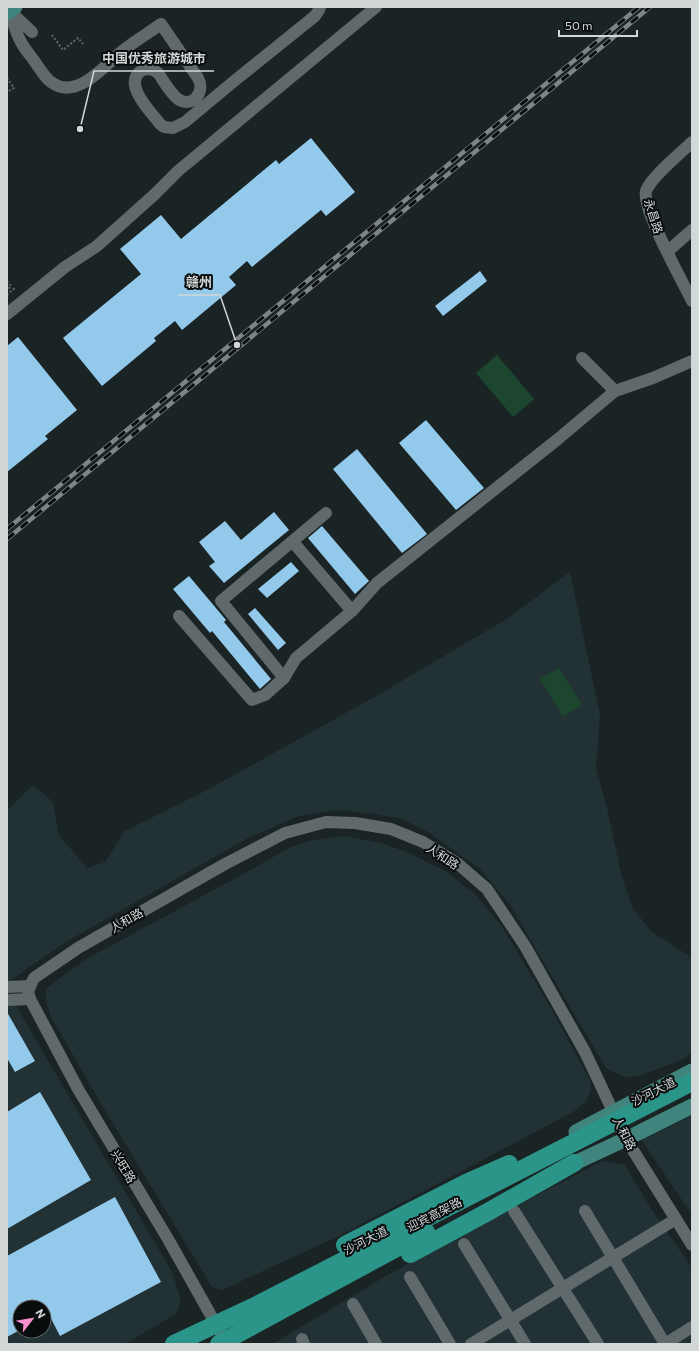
<svg xmlns="http://www.w3.org/2000/svg" width="699" height="1351" font-family="Commissioner,'Noto Sans SC',sans-serif">
	<style>
		.built { fill: #213134; fill-rule: evenodd }
		.green { fill: #1d462f }
		.building { fill: #93caec }
		.lines { fill: none; stroke-linecap: round; stroke-linejoin: round }
		.path { stroke: #606768; stroke-width: 2; stroke-dasharray: 2 2; stroke-linecap: butt }
		.minor { stroke: #606a6c; stroke-width: 12 }
		.major { stroke: #40847d; stroke-width: 15 }
		.highway { stroke: #2a9588; stroke-width: 18 }
		.rail-casing { stroke: #7e8586; stroke-width: 4.5 }
		.rail { stroke: #090c0d; stroke-width: 3; stroke-dasharray: 9; stroke-linecap: butt }
		.labels { text-anchor: middle; dominant-baseline: central; stroke-width: 4; stroke-linejoin: round; paint-order: stroke }
		.street-label { font-size: 12px; fill: #d2d7d8; stroke: #090c0d }
		.leader { fill: none; stroke: #d2d7d8; stroke-width: 1.5 }
		.callout-dot { fill: #d2d7d8; stroke: #090c0d; stroke-width: 1.5 }
		.callout-label { font-size: 13px; text-anchor: middle; font-weight: bold; fill: #d2d7d8; stroke: #090c0d; stroke-width: 4; stroke-linejoin: round; paint-order: stroke }
	</style>
	<rect width="100%" height="100%" fill="#1b2425"/>
	<g class="built">
		<path d="M 570,572 L 600,715 L 596,768 L 607,808 L 621,874 L 632,907 L 651,931 L 692,958 L 692,1052 L 684,1059 L 639,1076 L 624,1077 L 606,1068 L 510,905 L 480,869 L 428,832 L 402,819 L 374,814 L 338,810 L 299,816 L 246,839 L 61,945 L 11,980 L 9,994 L 172,1272 L 181,1299 L 176,1314 L 125,1344 L 7,1344 L 7,811 L 33,785 L 53,802 L 59,835 L 87,868 L 105,862 L 125,831 L 207,790 L 378,695 L 510,617 ZM 20,1307 L 44,1307 L 44,1331 L 20,1331 Z"/>
		<polygon points="345,836 381,843 407,852 445,871 476,895 503,928 548,1003 591,1082 591,1090 586,1102 573,1112 339,1236 222,1290 212,1287 103,1107 50,1015 46,1000 46,989 57,980 88,958 234,879 291,847 313,840"/>
		<polygon points="692,1101 692,1215 641,1139"/>
		<polygon points="602,1161 624,1164 652,1210 692,1268 692,1344 273,1344 389,1274"/>
	</g>
	<g class="green">
		<polygon points="497,355 534,399 513,417 476,373"/>
		<polygon points="559,668 582,705 563,717 540,679"/>
	</g>
	<g class="building">
		<polygon points="311,138 355,192 326,216 321,210 252,267 247,261 229,277 236,285 182,330 175,321 154,338 156,341 102,386 63,338 141,274 120,249 161,215 181,239 276,160 279,164"/>
		<polygon points="480,271 487,281 443,316 435,306"/>
		<polygon points="18,337 77,410 45,436 48,439 7,472 7,346"/>
		<polygon points="426,420 484,488 456,510 399,443"/>
		<polygon points="357,449 427,534 402,553 333,469"/>
		<polygon points="274,512 289,530 224,583 209,566 215,562 199,542 225,521 241,540"/>
		<polygon points="322,526 369,581 355,594 308,538"/>
		<polygon points="291,562 299,571 267,598 258,589"/>
		<polygon points="189,576 226,620 224,622 271,679 261,688 260,689 212,631 210,633 173,589"/>
		<polygon points="255,608 286,643 278,650 248,614"/>
		<polygon points="7,1012 35,1061 15,1072 7,1058"/>
		<polygon points="40,1092 91,1180 7,1229 7,1112"/>
		<polygon points="115,1197 161,1282 60,1336 45,1307 20,1307 20,1330 7,1337 7,1256"/>
	</g>
	<g class="lines">
		<g class="path">
			<polyline points="52,35 63,50 78,38 83,44"/>
			<polyline points="7,78 14,88 7,92"/>
			<polyline points="7,281 11,286 7,290"/>
			<polyline points="7,295 16,287"/>
		</g>
		<g class="minor">
			<path d="M 9,11 C 13,20 15,31 20,40 C 24,49 32,57 37,65 C 41,70 45,78 51,82 C 76,101 103,67 121,52 C 133,42 147,34 161,24 L 198,78 C 206,92 192,109 178,99 C 170,93 164,81 158,73 C 153,69 147,68 141,71 C 122,84 152,113 160,124 L 164,127 L 173,128 L 185,122 L 233,82 L 315,16 L 319,10 L 320,7"/>
			<polyline points="12,13 32,32"/>
			<path d="M 692,142 C 681,153 651,177 646,191 C 641,208 683,282 692,301"/>
			<polyline points="668,251 692,230"/>
			<polyline points="7,314 65,267 97,246 155,194 178,171 376,7"/>
			<polyline points="582,358 615,391 653,378 692,361"/>
			<polyline points="293,542 352,611"/>
			<polyline points="179,616 252,700 265,695 284,678 296,658 352,611 377,583 558,439 615,391"/>
			<polyline points="284,678 221,601 326,513"/>
			<polyline points="7,987 30,986"/>
			<polyline points="7,1000 30,999"/>
			<polyline points="514,1211 598,1344"/>
			<polyline points="585,1211 665,1344"/>
			<polyline points="464,1244 525,1344"/>
			<polyline points="410,1277 450,1344"/>
			<polyline points="353,1304 376,1344"/>
			<polyline points="302,1339 304,1344"/>
			<polyline points="227,1344 168,1239 78,1089 30,999 28,991 34,978 78,948 225,864 285,833 326,822 355,823 391,829 423,842 457,863 487,889 525,946 585,1052 626,1139 692,1245"/>
			<polyline points="471,1344 676,1219"/>
			<polyline points="665,1344 692,1327"/>
		</g>
		<g class="major">
			<polyline points="7,13 15,7"/>
			<polyline points="576,1132 692,1071"/>
			<polyline points="564,1168 626,1139 692,1106"/>
		</g>
		<g class="highway">
			<polyline points="345,1245 466,1183 509,1164"/>
			<polyline points="410,1254 486,1213 574,1163"/>
			<polyline points="174,1344 253,1307 692,1082"/>
			<polyline points="219,1344 426,1232"/>
		</g>
		<defs>
			<g id="rail">
				<polyline points="7,529 639,7"/>
				<polyline points="7,539 650,7"/>
			</g>
		</defs>
		<use href="#rail" class="rail-casing"/>
		<use href="#rail" class="rail"/>
	</g>
	<g class="labels">
		<g class="street-label">
			<text transform="translate(654 216) rotate(72)">永昌路</text>
			<text transform="translate(443 856) rotate(33)">人和路</text>
			<text transform="translate(126 920) rotate(-30)">人和路</text>
			<text transform="translate(653 1091) rotate(-27)">沙河大道</text>
			<text transform="translate(625 1133) rotate(63)">人和路</text>
			<text transform="translate(124 1166) rotate(59)">兴旺路</text>
			<text transform="translate(434 1214) rotate(-27)">迎宾高架路</text>
			<text transform="translate(365 1240) rotate(-27)">沙河大道</text>
		</g>
	</g>
	<path class="leader" d="M80 129L94 71H214M237 345L220 295H178"/>
	<g class="callout-dot">
		<circle cx="80" cy="129" r="4"/>
		<circle cx="237" cy="345" r="4"/>
	</g>
	<g class="callout-label">
		<text x="154" y="63">中国优秀旅游城市</text>
		<text x="199" y="287">赣州</text>
	</g>
	<rect width="699" height="1351" fill="none" stroke="#d2d7d8" stroke-width="16"/>
	<g transform="translate(32 1319) rotate(59)"><circle r="19" fill="#090c0d" stroke="#595d5e"/>
	<path d="M0-3L7 15L0 10L-7 15Z" fill="#f690cf"/>
	<text y="-6" font-size="11" font-weight="bold" text-anchor="middle" fill="#d2d7d8">N</text>
	</g>
	<path d="M559 30v6h78v-6" fill="none" stroke="#d2d7d8" stroke-width="2"/>
	<text x="565" y="30" font-size="12" fill="#d2d7d8" stroke="#090c0d" stroke-width="3" paint-order="stroke">50 m</text>
</svg>
